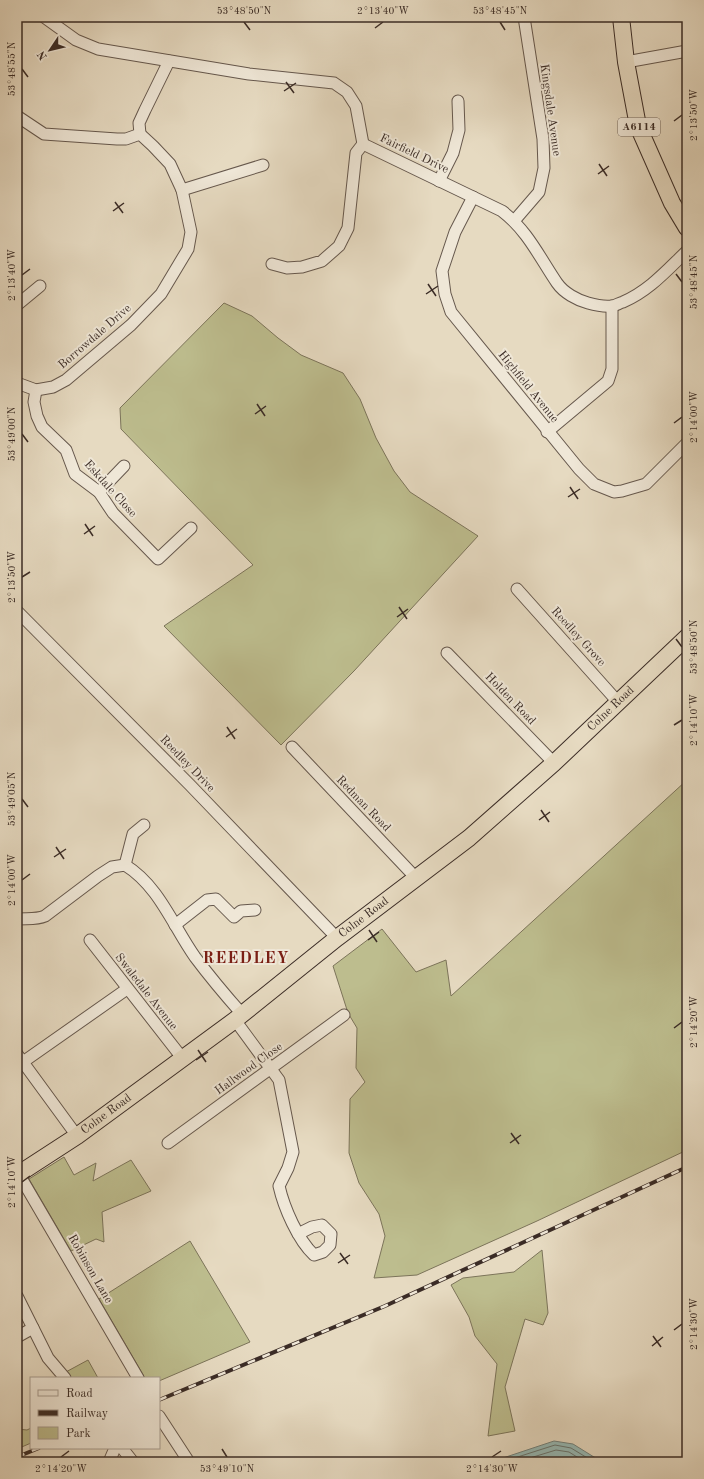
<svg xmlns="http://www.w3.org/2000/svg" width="704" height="1479" font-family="'Old Standard TT',serif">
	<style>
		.green { fill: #bdbd8e; stroke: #7c745a }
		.water { fill: #96bab6; stroke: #72817c }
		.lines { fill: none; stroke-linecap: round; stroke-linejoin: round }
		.shore { stroke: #68736e; stroke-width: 1 }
		.minor-casing { stroke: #66584d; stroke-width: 13 }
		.highway-casing { stroke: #3b2c26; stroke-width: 18 }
		.minor { stroke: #efe7d7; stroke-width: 11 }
		.highway { stroke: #e6dac1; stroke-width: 16 }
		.rail-casing { stroke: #3b2c26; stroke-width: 4 }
		.rail { stroke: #efe7d7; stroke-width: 2.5; stroke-dasharray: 8; stroke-linecap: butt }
		.ticks { fill: none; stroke: #3b2c26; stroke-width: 1.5 }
		.labels { text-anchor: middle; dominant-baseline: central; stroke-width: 4; stroke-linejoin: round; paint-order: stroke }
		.shield { fill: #efe7d7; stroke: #71645b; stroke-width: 1 }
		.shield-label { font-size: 11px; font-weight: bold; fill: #3b2c26 }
		.street-label { font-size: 12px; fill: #3b2c26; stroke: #efe7d7 }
		.district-label { font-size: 16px; font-weight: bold; letter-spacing: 1px; fill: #7a1f14; stroke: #efe7d7 }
		.neatline { fill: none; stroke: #3b2c26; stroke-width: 1.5 }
		.ticks-label { font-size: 10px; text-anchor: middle; fill: #3b2c26 }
	</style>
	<rect width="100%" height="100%" fill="#e6dac1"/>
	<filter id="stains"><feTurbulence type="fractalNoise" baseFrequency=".005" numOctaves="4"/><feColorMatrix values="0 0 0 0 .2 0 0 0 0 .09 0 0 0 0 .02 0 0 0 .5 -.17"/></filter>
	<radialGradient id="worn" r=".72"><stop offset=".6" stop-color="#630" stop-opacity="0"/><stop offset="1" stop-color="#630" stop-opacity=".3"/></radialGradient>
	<g class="green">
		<polygon points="224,303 252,316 278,338 301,355 343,373 360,399 376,438 394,471 410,492 478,536 354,671 281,745 164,626 253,565 121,429 120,408"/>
		<polygon points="687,780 687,1150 537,1221 417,1275 374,1278 385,1236 379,1214 359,1183 349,1153 350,1099 365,1082 356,1068 357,1028 348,1013 333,966 382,929 416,972 446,960 451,996"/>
		<polygon points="64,1157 74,1175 96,1163 93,1181 131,1160 151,1191 102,1212 104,1242 96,1239 71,1251 29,1179"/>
		<polygon points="190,1241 250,1342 159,1381 159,1378 145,1378 99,1299"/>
		<polygon points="542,1250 548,1313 543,1325 525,1319 505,1387 515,1431 488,1436 497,1364 475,1336 469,1317 451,1285 463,1278 514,1272"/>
		<polygon points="88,1360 98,1378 70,1378 64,1373"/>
		<polygon points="31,1428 31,1443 17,1449 17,1429 27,1430"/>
	</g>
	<polygon class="water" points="554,1441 573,1444 602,1462 491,1462"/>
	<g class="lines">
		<g class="shore">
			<polyline points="502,1462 555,1445 571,1448 594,1462"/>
			<polyline points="517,1462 556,1450 569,1452 585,1462"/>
		</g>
		<defs>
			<g id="minor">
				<polyline points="44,17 76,40 98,49 249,74 334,83 347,92 356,106 363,144"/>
				<polyline points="626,62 687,51"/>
				<polyline points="17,116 44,134 117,139 126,139 140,134 153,146 170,164 182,190 191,232 188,249 161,294 131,325 66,380 53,387 36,390 17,383"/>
				<polyline points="140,134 139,123 145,110 169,61"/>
				<path d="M 363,144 L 502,211 C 527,230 540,258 557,283 C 564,293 577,300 588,303 C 595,305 604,307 612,306 C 615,306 619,303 623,302 C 649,291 667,270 687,251"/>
				<polyline points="439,181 453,153 459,130 458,101"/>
				<polyline points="182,190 263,165"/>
				<polyline points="473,197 455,232 442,271 445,294 451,312 579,469 594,484 614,492 622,491 646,484 687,443"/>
				<polyline points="514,221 539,192 544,168 543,139 524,17"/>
				<polyline points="272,264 287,268 302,267 322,261 339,246 348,228 356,153 363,144"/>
				<polyline points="17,305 40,286"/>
				<polyline points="36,390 34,402 37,416 42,427 66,450 75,474 99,492 113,513 158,559 191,528"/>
				<polyline points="547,432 608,381 612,369 612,306"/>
				<polyline points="99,492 124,466"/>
				<polyline points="517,589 618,702"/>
				<polyline points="17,611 190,785 337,938"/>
				<polyline points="447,653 554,763"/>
				<polyline points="292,747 416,878"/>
				<path d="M 125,865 C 159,886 173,926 195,957 C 210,977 226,996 242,1014"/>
				<polyline points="125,865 133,834 144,825"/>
				<path d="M 17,919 C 27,918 36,920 45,916 L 98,876 L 112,867 L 125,865"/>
				<polyline points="175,925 207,900 216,899 234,917 241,911 255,910"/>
				<polyline points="90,940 183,1059"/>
				<path d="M 235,1020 L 279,1080 L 293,1152 L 288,1168 L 279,1186 C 284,1208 298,1240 314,1255 L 323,1252 L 330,1245 L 331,1234 L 322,1225 L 312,1227 L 298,1234"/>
				<polyline points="17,1054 77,1136"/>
				<polyline points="23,1062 127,989"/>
				<polyline points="168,1143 344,1015"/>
				<polyline points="17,1171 138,1378"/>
				<polyline points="17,1296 48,1358 65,1378"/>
				<polyline points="17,1337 33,1328"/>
				<polyline points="159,1416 189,1462"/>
				<polyline points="122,1448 133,1462"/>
				<polyline points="109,1462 115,1448"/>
			</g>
			<g id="highway">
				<polyline points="621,17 626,62 638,126 672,203 687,228"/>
				<path id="s1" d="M 17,1175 L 77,1136 L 235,1020 L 337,938 L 469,838 L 554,763 L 687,637"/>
			</g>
		</defs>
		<use href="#minor" class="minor-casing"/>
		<use href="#highway" class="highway-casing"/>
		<use href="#minor" class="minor"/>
		<use href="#highway" class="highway"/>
		<defs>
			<g id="rail">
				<polyline points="159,1400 385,1306 687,1167"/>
				<polyline points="17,1457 39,1448"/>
			</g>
		</defs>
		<use href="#rail" class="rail-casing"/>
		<use href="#rail" class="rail"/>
	</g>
	<path class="ticks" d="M 244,22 L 250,30M 500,22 L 505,30M 375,28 L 383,22M 22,69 L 28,77M 286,82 L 294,93M 284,91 L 296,83M 674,121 L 682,115M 599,164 L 607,176M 598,174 L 609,166M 115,202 L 123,213M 113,211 L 124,203M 676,274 L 682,282M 22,275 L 30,269M 428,284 L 436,296M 426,294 L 438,286M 257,404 L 265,416M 255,414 L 266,406M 674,423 L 682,417M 22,434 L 28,442M 570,487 L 578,499M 568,497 L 580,489M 85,524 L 93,536M 84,534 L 95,526M 22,577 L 30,572M 399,607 L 407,619M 397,617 L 408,609M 676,639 L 682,647M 674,725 L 682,720M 227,727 L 235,739M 226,737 L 237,729M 22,799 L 28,807M 541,810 L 549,822M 539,820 L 550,812M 56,847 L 64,859M 54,857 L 66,849M 22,880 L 30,874M 369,930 L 377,942M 368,940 L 379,932M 674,1028 L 682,1022M 198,1050 L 206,1062M 196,1060 L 208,1052M 511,1133 L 519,1144M 510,1143 L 521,1135M 22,1182 L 30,1176M 340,1253 L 348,1264M 338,1263 L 350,1255M 674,1330 L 682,1324M 653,1336 L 661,1347M 652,1346 L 663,1337M 222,1449 L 227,1457M 61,1457 L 69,1451M 492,1457 L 501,1451"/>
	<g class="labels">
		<rect class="shield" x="618" y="118" width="42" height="18" rx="3"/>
		<g class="shield-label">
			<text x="639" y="127">A6114</text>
		</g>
		<g class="street-label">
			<text transform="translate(550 110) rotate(82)">Kingsdale Avenue</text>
			<text transform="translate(414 154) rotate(26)">Fairfield Drive</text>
			<text transform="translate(95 337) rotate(-41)">Borrowdale Drive</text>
			<text transform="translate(528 387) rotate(51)">Highfield Avenue</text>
			<text transform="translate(110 489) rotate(48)">Eskdale Close</text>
			<text transform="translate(578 637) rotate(48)">Reedley Grove</text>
			<text transform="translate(510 699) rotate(46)">Holden Road</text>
			<text stroke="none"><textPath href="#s1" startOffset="756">Colne Road</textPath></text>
			<text transform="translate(187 764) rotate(46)">Reedley Drive</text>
			<text transform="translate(363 804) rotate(46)">Redman Road</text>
			<text stroke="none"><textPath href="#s1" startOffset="432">Colne Road</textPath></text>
			<text transform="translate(146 992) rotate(52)">Swaledale Avenue</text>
			<text transform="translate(249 1069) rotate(-36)">Hallwood Close</text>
			<text stroke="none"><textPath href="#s1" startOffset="108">Colne Road</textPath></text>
			<text transform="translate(90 1269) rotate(60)">Robinson Lane</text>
		</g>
		<g class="district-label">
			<text x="246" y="959">REEDLEY</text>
		</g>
	</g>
	<rect width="704" height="1479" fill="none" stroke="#e6dac1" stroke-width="44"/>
	<rect x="30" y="1377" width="130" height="72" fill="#efe7d7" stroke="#a79c90"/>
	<rect x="38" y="1390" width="20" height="6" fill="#efe7d7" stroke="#a79c90"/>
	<text x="66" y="1397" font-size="12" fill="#3b2c26">Road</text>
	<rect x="38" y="1410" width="20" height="6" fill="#3b2c26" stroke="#a79c90"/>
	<text x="66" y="1417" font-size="12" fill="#3b2c26">Railway</text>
	<rect x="38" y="1427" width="20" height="12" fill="#bdbd8e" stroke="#a79c90"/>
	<text x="66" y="1437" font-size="12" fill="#3b2c26">Park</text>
	<g transform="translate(50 50) rotate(235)" stroke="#efe7d7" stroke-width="3" paint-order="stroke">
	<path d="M0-3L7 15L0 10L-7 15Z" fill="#3b2c26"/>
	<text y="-6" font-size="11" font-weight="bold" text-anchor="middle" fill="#3b2c26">N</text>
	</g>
	<rect x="22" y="22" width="660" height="1435" class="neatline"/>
	<g class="ticks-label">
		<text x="244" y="14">53°48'50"N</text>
		<text x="383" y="14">2°13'40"W</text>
		<text x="500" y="14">53°48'45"N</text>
		<text transform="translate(11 69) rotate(-90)" y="4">53°48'55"N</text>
		<text transform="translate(693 115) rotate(-90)" y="4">2°13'50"W</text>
		<text transform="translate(11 275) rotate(-90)" y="4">2°13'40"W</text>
		<text transform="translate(693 282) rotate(-90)" y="4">53°48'45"N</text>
		<text transform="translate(693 417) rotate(-90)" y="4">2°14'00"W</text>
		<text transform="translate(11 434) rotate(-90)" y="4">53°49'00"N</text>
		<text transform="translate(11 577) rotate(-90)" y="4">2°13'50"W</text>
		<text transform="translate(693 647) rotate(-90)" y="4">53°48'50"N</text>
		<text transform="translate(693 720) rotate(-90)" y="4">2°14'10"W</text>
		<text transform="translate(11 799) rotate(-90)" y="4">53°49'05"N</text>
		<text transform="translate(11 880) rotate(-90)" y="4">2°14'00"W</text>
		<text transform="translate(693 1022) rotate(-90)" y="4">2°14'20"W</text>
		<text transform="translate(11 1182) rotate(-90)" y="4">2°14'10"W</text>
		<text transform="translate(693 1324) rotate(-90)" y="4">2°14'30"W</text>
		<text x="61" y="1472">2°14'20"W</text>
		<text x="227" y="1472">53°49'10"N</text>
		<text x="492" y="1472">2°14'30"W</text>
	</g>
	<rect width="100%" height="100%" filter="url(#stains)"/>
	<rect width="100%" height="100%" fill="url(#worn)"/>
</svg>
